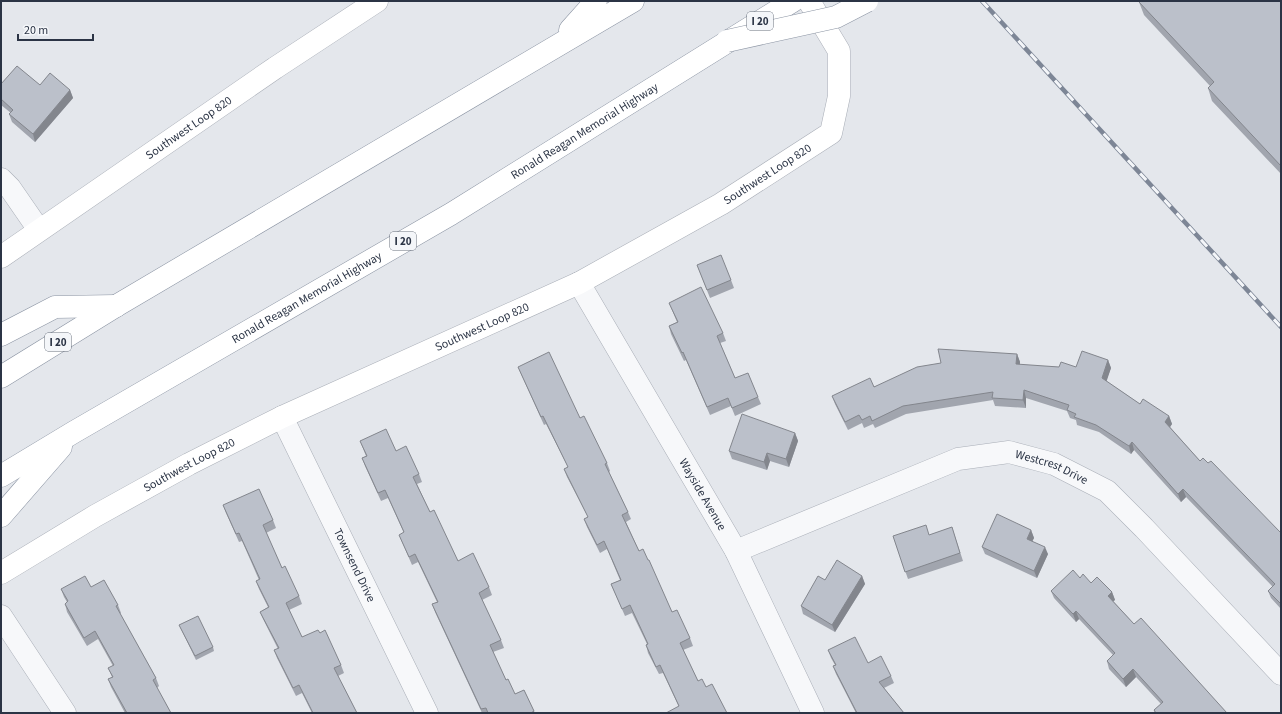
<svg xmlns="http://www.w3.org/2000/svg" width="1282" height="714" font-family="'Source Sans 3',sans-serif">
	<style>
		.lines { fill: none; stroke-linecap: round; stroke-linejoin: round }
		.minor-casing { stroke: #a9aeb7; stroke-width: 23 }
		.secondary-casing { stroke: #a9aeb7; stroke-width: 23 }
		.motorway-casing { stroke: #8b94a3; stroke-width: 23 }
		.minor { stroke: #f7f8fa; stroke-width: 22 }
		.secondary { stroke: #fff; stroke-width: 22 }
		.motorway { stroke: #fff; stroke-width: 22 }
		.rail-casing { stroke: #7d8696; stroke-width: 4.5 }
		.rail { stroke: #f4f6f9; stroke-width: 3; stroke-dasharray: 9; stroke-linecap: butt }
		.motorway-bridge-casing { stroke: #8b94a3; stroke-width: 23; stroke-linecap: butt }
		.motorway-bridge { stroke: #fff; stroke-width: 22 }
		.wall { fill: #a1a5ae }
		.shaded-wall { fill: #83868d }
		.building { fill: #bbc0ca; stroke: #83868d }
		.labels { text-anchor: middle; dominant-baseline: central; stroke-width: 3; stroke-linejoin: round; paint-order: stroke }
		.shield { fill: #f4f6f9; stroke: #676e7b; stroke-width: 1 }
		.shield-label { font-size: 11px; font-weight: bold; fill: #2b3445 }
		.street-label { font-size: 12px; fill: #2b3445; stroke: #f4f6f9 }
	</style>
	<rect width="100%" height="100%" fill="#e4e7ec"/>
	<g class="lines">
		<defs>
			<g id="minor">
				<polyline points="1,179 10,188 39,230"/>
				<path id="s1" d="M 579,283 L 736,551 L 813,713"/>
				<path id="s2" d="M 282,417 L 427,713"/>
				<path id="s3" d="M 736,551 L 958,459 L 1009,452 L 1054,464 L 1107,491 L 1144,528 L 1281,674"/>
				<polyline points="1,616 65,713"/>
			</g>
			<g id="secondary">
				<path id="s4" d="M 1,257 L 275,68 L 377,1"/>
				<path id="s5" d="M 1,573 L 95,516 L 189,464 L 282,417 L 579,283 L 721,204 L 831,133 L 839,96 L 839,51 L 809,1"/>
			</g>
			<g id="motorway">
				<polyline points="570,30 596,1"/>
				<polyline points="1,335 55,307 116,306"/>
				<polyline points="1,377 116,306 633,1"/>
				<path id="s6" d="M 1,476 L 74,432 L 451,214 L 793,1"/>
				<polyline points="1,516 61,447"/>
			</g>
		</defs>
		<use href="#minor" class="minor-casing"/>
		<use href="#secondary" class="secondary-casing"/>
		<use href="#motorway" class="motorway-casing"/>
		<use href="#minor" class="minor"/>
		<use href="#secondary" class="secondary"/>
		<use href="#motorway" class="motorway"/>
		<defs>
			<polyline id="rail" points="982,1 1281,327"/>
		</defs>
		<use href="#rail" class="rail-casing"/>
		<use href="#rail" class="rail"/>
		<defs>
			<polyline id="motorway-bridge" points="727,41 836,17 867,1"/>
		</defs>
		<use href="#motorway-bridge" class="motorway-bridge-casing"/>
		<use href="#motorway-bridge" class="motorway-bridge"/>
	</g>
	<g class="wall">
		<polygon points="1281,1 1281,174 1212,101 1208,88 1210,86 1144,15 1139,2"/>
		<polygon points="1,84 40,85 70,90 73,98 35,142 12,122 9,114 11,113 1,105"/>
		<polygon points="697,265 731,280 734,288 710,298"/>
		<polygon points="669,303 723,333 726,341 720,343 735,378 758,397 761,404 735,416 731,406 710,415 686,360 684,361 671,334 669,326 677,322"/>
		<polygon points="1017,354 1020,362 1020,365 1059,367 1076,367 1108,360 1111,368 1106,381 1140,404 1169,416 1172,424 1170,427 1200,461 1208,463 1281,533 1281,609 1271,598 1268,591 1273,587 1186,497 1181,502 1134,450 1131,454 1099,432 1077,425 1076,420 1070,418 1067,411 1026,398 1026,408 995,406 993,400 906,414 875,428 873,424 864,428 862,423 848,430 835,404 832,396"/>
		<polygon points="518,367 580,418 607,463 610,471 609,472 628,512 631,519 626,522 639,551 672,612 690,638 693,646 683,650 698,681 679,707 663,673 659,674 648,653 646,645 647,644 632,613 625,616 611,584 620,580 607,549 600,553 587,527 584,519 588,517 567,477 564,469 568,467 546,424 544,425 521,374"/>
		<polygon points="795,433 798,441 789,467 770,461 767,470 732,459 729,451"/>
		<polygon points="360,441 396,451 419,474 422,482 417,484 430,512 458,561 489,587 492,595 482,600 501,640 504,648 493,652 506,680 515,694 524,690 535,713 482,713 435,612 432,604 437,602 418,562 412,565 402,542 399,535 404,533 388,498 381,501 365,466 362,458 366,456"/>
		<polygon points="223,505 273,520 276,528 266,533 282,568 299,596 302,604 289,610 302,637 320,633 341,665 344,673 338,676 357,713 312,713 302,693 296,696 277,658 274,650 278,649 263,619 260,612 268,607 259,589 256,581 259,580 242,541 239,542 226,513"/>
		<polygon points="952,527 963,561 908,579 893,536 930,535"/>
		<polygon points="1031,530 1034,538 1032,541 1048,554 1037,578 985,554 982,547"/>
		<polygon points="862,576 865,584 835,632 803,614 801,606 825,580"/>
		<polygon points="1080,578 1112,592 1115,600 1113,601 1134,624 1227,713 1155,713 1154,710 1161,704 1136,677 1126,687 1109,669 1107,661 1113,655 1079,619 1076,622 1054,598 1051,591"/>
		<polygon points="91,587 118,605 121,613 120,614 156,678 159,686 157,688 171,713 125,713 111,687 108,679 112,677 108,668 113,666 98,639 87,646 67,612 65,604 67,602 64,597 61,589"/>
		<polygon points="179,625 213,647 214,651 196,660"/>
		<polygon points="828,650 868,663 891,676 894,683 884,688 904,713 856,713 836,674 833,666 835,665 831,658"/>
	</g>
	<g class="shaded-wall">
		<polygon points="70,90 73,98 35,142 33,134"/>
		<polygon points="1017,354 1020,362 1019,372 1016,364"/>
		<polygon points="1108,360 1111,368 1105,386 1102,378"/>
		<polygon points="1024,390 1026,398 1026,408 1023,400"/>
		<polygon points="1169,416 1172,424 1168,430 1165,422"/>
		<polygon points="795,433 798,441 789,467 786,459"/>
		<polygon points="1132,442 1134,450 1131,454 1129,446"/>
		<polygon points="767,453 770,461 767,470 764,462"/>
		<polygon points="1183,489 1186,497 1181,502 1178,494"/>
		<polygon points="1031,530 1034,538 1030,546 1027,539"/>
		<polygon points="1045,547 1048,554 1037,578 1034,571"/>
		<polygon points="862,576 865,584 835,632 832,625"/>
		<polygon points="1112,592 1115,600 1111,603 1108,596"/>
		<polygon points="1076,611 1079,619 1076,622 1073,614"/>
		<polygon points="1133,669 1136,677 1126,687 1123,679"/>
	</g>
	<g class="building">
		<polygon points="1139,1 1281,1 1281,166 1208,88 1214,82 1139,2"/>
		<polygon points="17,66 40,85 50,73 70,90 33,134 9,114 13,110 1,99 1,84"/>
		<polygon points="721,255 731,280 707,290 697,265"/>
		<polygon points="701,287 723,333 717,336 735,378 748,373 758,397 732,408 728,398 707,407 683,352 682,353 669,326 678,322 669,303"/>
		<polygon points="938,349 1017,354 1016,364 1059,367 1061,362 1076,367 1082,351 1108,360 1102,378 1140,404 1143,399 1169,416 1165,422 1200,461 1203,458 1208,463 1211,461 1281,533 1281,604 1268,591 1275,584 1183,489 1178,494 1132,442 1129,446 1096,425 1074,417 1076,414 1067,410 1069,405 1024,390 1023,400 992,398 993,392 903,406 872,421 870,416 862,420 859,415 845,422 832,396 870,378 874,387 917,367 941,363"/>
		<polygon points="549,352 580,418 584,416 607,463 605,464 628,512 622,515 639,551 643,549 648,560 649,560 672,612 677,610 690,638 680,643 698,681 702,679 706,687 712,684 727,713 666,713 679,706 660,665 656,667 646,645 648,644 630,605 622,609 611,584 621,580 604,541 597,545 584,519 588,517 564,469 568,467 543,416 541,417 518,367"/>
		<polygon points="742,414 795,433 786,459 767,453 764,462 729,451"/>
		<polygon points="386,429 396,451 406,446 419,474 413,477 430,512 434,510 458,561 473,553 489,587 479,593 501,640 490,645 506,680 508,679 515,694 524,690 534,711 531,713 488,713 486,708 481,709 432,604 438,602 415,554 409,557 399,535 404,532 385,490 378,493 362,458 367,456 360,441"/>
		<polygon points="259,489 273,520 263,525 282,568 285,566 299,596 286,603 302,637 318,630 320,633 325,630 341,665 334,668 357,713 313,713 299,685 293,688 274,650 279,648 260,612 269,607 256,581 260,579 239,533 236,534 223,505"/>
		<polygon points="997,514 1031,530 1027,539 1045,547 1034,571 982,547"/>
		<polygon points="926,525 929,535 952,527 960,553 905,572 893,536"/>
		<polygon points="837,560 862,576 832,625 801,606 818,576 825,580"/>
		<polygon points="1073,570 1080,578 1083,574 1091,583 1097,577 1112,592 1108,596 1134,624 1141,618 1227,713 1156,713 1154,710 1163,702 1133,669 1123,679 1107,661 1115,653 1076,611 1073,614 1051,591"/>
		<polygon points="85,576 91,587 104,580 118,605 116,606 156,678 153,680 171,713 127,713 108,679 113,677 108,668 114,665 95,631 84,638 65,604 68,601 61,589"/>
		<polygon points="198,616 213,647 195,656 179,625"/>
		<polygon points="855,637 868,663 881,656 891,676 879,682 904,713 857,713 833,666 836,665 828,650"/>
	</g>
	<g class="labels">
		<g class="shield">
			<rect x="747" y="12" width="26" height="18" rx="3"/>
			<rect x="390" y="232" width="26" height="18" rx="3"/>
			<rect x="45" y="333" width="26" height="18" rx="3"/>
		</g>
		<g class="shield-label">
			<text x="760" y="21">I 20</text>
			<text x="403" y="241">I 20</text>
			<text x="58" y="342">I 20</text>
		</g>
		<g class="street-label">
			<text stroke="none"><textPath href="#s4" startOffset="228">Southwest Loop 820</textPath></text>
			<text stroke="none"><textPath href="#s6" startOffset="678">Ronald Reagan Memorial Highway</textPath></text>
			<text stroke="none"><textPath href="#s5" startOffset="865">Southwest Loop 820</textPath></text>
			<text stroke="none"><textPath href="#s6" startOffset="354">Ronald Reagan Memorial Highway</textPath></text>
			<text stroke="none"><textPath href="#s5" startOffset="541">Southwest Loop 820</textPath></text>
			<text stroke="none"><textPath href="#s5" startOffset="217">Southwest Loop 820</textPath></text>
			<text stroke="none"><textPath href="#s3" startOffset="337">Westcrest Drive</textPath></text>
			<text stroke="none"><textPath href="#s1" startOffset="245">Wayside Avenue</textPath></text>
			<text stroke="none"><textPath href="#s2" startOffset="165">Townsend Drive</textPath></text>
		</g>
	</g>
	<rect width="1282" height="714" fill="none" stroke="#2b3445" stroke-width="4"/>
	<path d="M18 34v6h75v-6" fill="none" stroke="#2b3445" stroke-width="2"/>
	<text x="24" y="34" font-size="12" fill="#2b3445" stroke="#f4f6f9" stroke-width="3" paint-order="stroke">20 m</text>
</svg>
